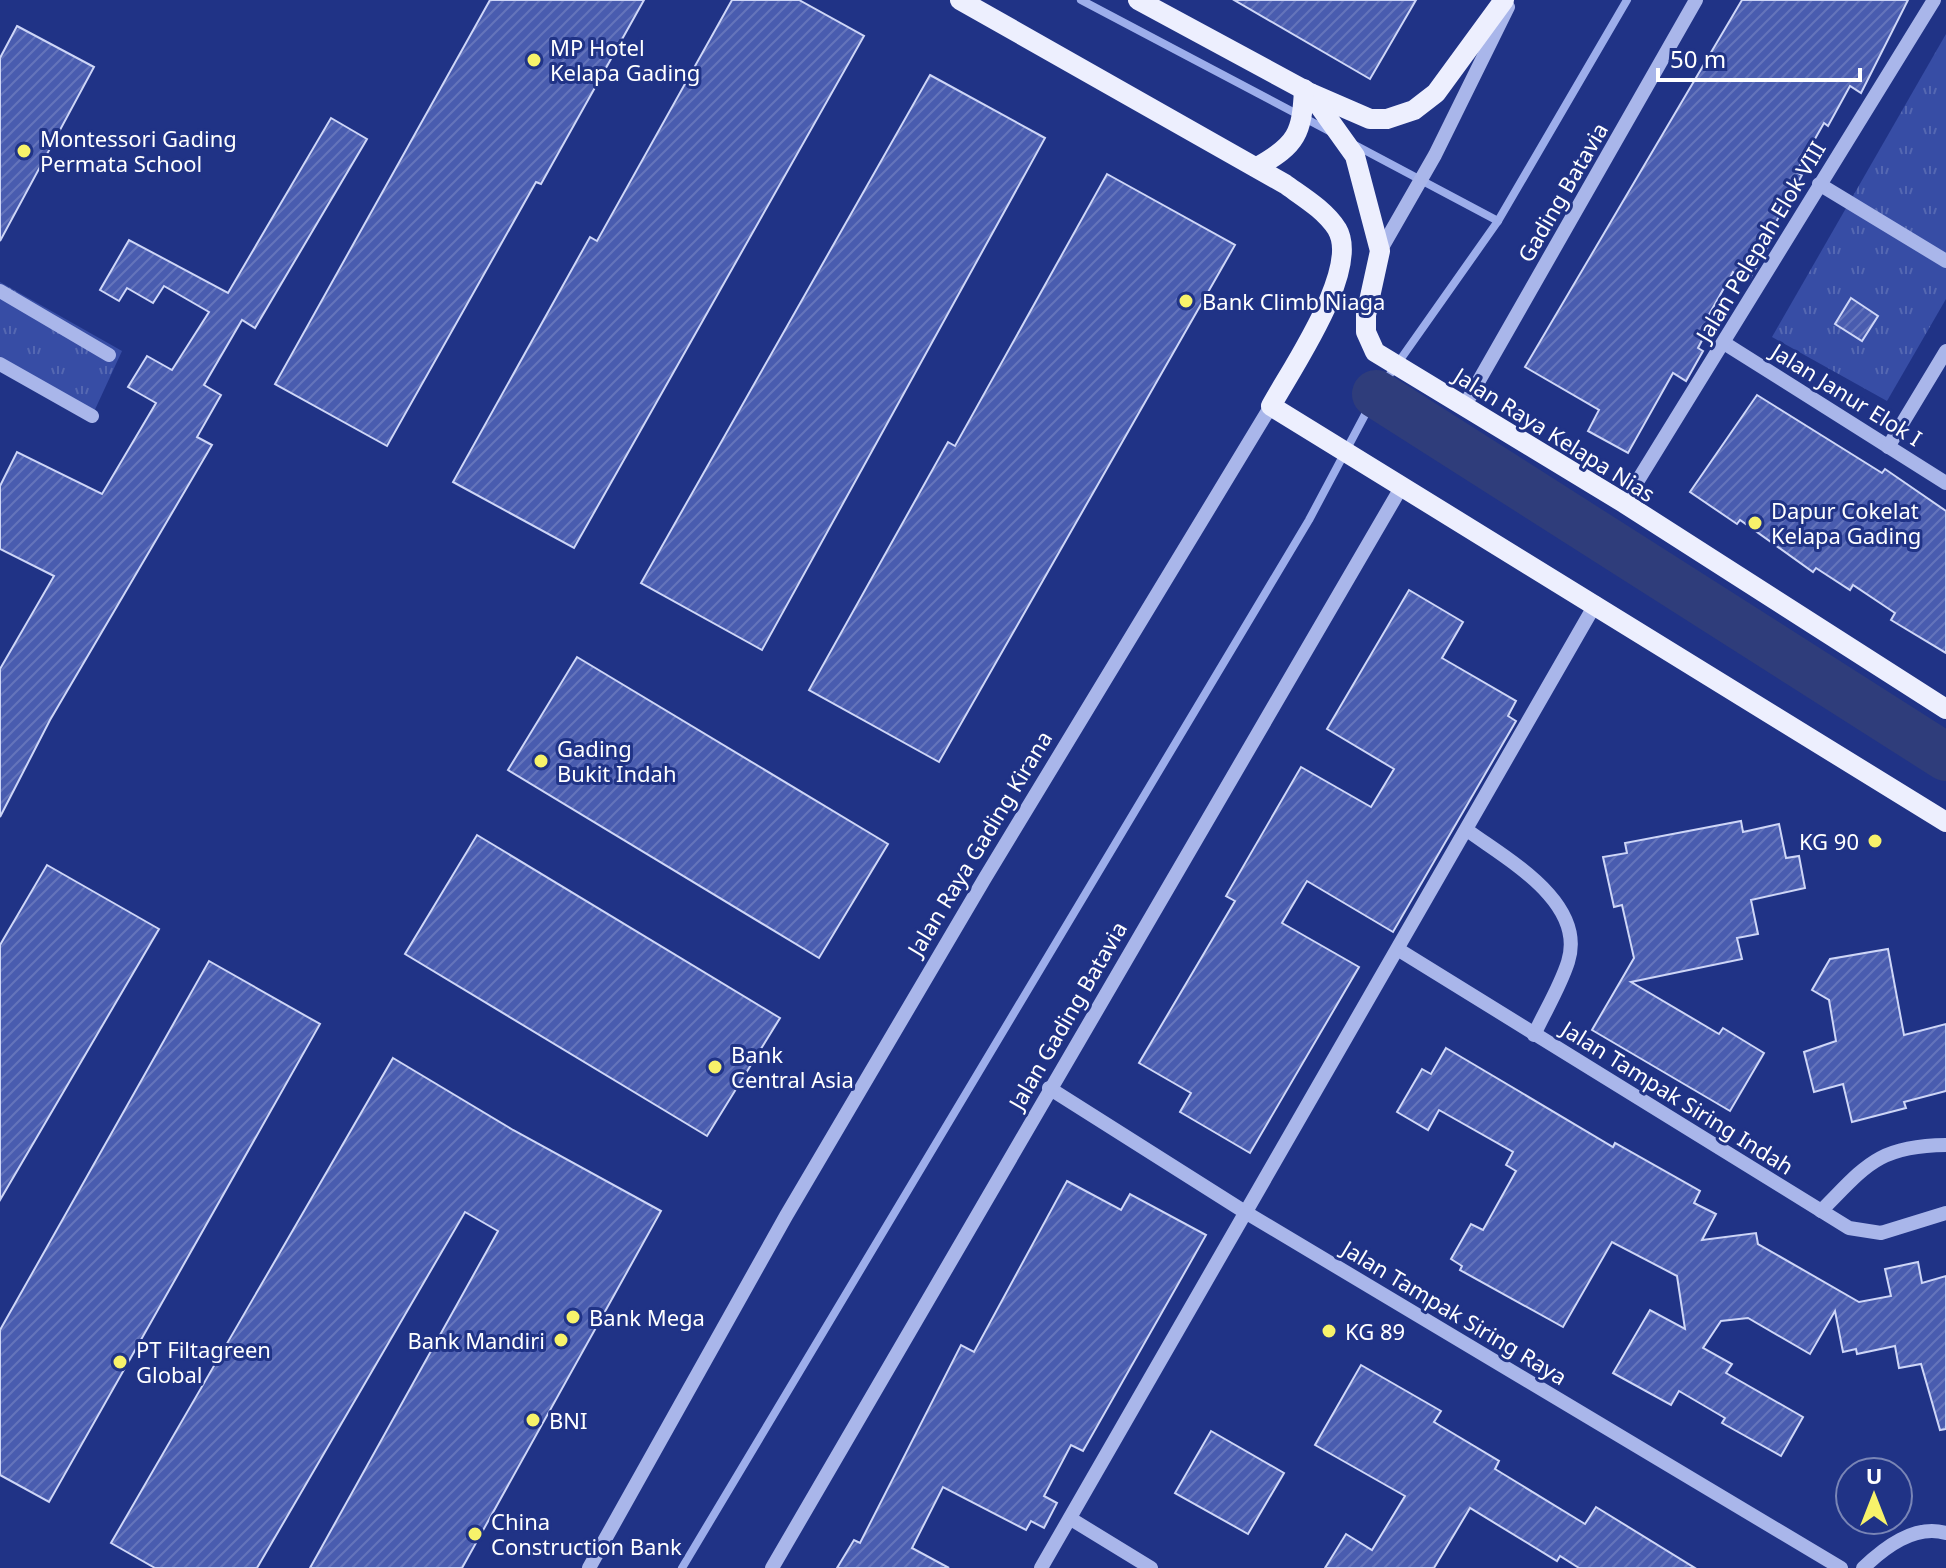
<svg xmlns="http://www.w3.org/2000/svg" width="1946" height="1568" font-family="'Noto Sans',sans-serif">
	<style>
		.grass { fill: url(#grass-tufts) }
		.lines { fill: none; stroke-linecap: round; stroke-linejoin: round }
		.stream { stroke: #9daeeb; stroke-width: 8 }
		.river { stroke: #2f3d7b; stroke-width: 48 }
		.building { fill: url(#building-hatch); stroke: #ced6f7; stroke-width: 2 }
		.minor { stroke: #a9b6ea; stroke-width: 14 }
		.major { stroke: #edeffe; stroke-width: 20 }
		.poi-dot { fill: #f7f26a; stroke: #203386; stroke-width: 3 }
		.labels { text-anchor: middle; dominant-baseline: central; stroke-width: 6; stroke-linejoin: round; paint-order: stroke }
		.poi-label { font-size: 22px; fill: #fff; stroke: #203386; text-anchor: start }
		.street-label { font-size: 22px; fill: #fff; stroke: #203386 }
	</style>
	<defs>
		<pattern id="grass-tufts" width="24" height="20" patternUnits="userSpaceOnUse" patternTransform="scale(2)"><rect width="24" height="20" fill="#374da5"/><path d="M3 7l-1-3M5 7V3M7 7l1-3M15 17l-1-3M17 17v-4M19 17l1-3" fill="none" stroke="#5568b2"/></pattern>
		<pattern id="building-hatch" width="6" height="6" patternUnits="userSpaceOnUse" patternTransform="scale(2)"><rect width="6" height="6" fill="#495caf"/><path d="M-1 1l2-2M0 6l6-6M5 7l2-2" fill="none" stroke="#6474bb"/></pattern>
	</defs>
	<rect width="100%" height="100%" fill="#203386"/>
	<g class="grass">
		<polygon points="1946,34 1946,299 1887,401 1772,337"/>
		<polygon points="0,282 122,351 92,416 0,364"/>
	</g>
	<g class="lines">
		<g class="stream">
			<polyline points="1081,0 1331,132"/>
			<polyline points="1353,144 1498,221"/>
			<polyline points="682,1568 1309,520 1376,394 1498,221 1627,0"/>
		</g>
		<polyline class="river" points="1376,394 1946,757"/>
	</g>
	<g class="building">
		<polygon points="490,0 644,0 541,184 536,182 387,446 275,384"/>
		<polygon points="732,0 799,0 864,36 574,548 453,482 590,237 597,241"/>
		<polygon points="1234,0 1416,0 1370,79"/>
		<polygon points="1742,0 1908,0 1861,93 1850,86 1828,126 1824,123 1796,172 1802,175 1766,240 1770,243 1749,280 1733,272 1706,320 1711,323 1698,348 1703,351 1686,381 1673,373 1628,453 1588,431 1599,410 1525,367"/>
		<polygon points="17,26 94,67 0,241 0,58"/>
		<polygon points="930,75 1045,138 762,650 641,583"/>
		<polygon points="331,118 367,139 255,328 242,320 204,385 221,395 197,437 212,445 50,720 0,817 0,669 54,576 0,549 0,486 17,452 102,494 156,403 128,387 147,356 172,370 209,312 164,286 153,303 127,288 119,301 100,290 129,240 228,293"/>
		<polygon points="1107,174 1235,245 939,762 809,690 948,442 955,446"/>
		<polygon points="1851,298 1878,316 1862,341 1835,324"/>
		<polygon points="1757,395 1882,473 1885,469 1946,511 1946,653 1891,620 1895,613 1853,585 1850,590 1816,568 1813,572 1740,520 1737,524 1690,492"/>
		<polygon points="1409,590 1463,622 1442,658 1516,701 1508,716 1516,721 1393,932 1307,881 1282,923 1359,967 1250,1153 1180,1112 1191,1093 1139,1063 1235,901 1226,896 1301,767 1371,807 1394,769 1327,729"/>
		<polygon points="577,657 888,844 819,958 508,770"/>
		<polygon points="1741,821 1743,832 1779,824 1786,858 1799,856 1805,888 1751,900 1758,934 1737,938 1742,959 1631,982 1719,1034 1723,1028 1764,1053 1730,1111 1592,1030 1634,958 1622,905 1614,907 1603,857 1627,853 1625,843"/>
		<polygon points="477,835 780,1018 707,1136 405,954"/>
		<polygon points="47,865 159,929 0,1200 0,945"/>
		<polygon points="1888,949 1904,1035 1946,1024 1946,1091 1904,1102 1906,1108 1852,1122 1843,1084 1814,1092 1804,1052 1836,1041 1829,1000 1812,990 1830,959"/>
		<polygon points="209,961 320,1024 49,1502 0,1475 0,1330"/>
		<polygon points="1446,1048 1613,1147 1615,1143 1700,1191 1694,1203 1716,1214 1702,1240 1756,1233 1758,1244 1859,1302 1891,1296 1885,1269 1918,1262 1922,1283 1946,1276 1946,1429 1940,1430 1921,1364 1899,1368 1895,1346 1857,1354 1856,1349 1843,1352 1835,1311 1810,1354 1748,1318 1721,1321 1703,1348 1732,1364 1726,1373 1803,1417 1781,1456 1722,1423 1725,1418 1679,1391 1671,1405 1613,1373 1650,1310 1685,1329 1677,1276 1612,1242 1563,1327 1460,1270 1462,1266 1451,1259 1471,1224 1483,1230 1516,1171 1506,1165 1513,1152 1439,1110 1428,1130 1397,1112 1422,1069 1431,1074"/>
		<polygon points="393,1058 513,1130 661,1211 462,1568 310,1568 498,1231 465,1212 257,1568 155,1568 111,1543"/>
		<polygon points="1067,1181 1121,1210 1130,1194 1206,1235 1083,1451 1071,1445 1044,1496 1057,1503 1044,1528 1031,1521 1026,1530 943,1487 912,1548 949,1568 837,1568 854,1540 860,1543 961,1345 974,1352"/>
		<polygon points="1361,1365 1441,1411 1434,1422 1499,1461 1495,1469 1585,1524 1596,1507 1695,1568 1579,1568 1560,1556 1557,1561 1470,1508 1434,1568 1325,1568 1346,1534 1372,1550 1405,1496 1315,1445"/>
		<polygon points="1211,1431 1284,1473 1248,1534 1175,1493"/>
	</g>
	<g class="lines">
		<g class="minor">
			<polyline points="1819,184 1946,261"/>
			<polyline points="1380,251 1435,155 1508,7"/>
			<polyline points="0,291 109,355"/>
			<polyline points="1724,343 1946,483"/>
			<polyline points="0,364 92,416"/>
			<polyline points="1465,405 1696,0"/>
			<polyline points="1888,447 1946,351"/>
			<polyline points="1624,503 1934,0"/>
			<path d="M 1467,830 C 1506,859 1587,902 1568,962 C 1560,987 1545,1011 1534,1035"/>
			<polyline points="1399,950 1849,1228 1881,1233 1946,1213"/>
			<polyline points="1049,1088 1245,1212 1841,1568"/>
			<path d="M 1821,1211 C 1866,1166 1877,1146 1946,1145"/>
			<polyline points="1071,1519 1151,1568"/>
			<polyline points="589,1568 786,1216 985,878 1271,406"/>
			<polyline points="772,1568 1402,486"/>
			<polyline points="1041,1568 1596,603"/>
			<path d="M 1863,1568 C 1884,1548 1914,1524 1946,1533"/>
		</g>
		<g class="major">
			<path d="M 960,0 L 1285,184 C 1303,197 1325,210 1337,229 C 1361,269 1291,369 1271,406 L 1946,822"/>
			<polyline points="1138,0 1310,93 1370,119 1387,119 1414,110 1436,93 1504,0"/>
			<polyline points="1310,93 1355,156 1380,251 1366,315 1366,332 1375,352 1624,503 1946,709"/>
			<path d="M 1257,167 C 1297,145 1302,133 1304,89"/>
		</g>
	</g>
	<g class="poi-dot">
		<circle cx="534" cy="60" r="8"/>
		<circle cx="24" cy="151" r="8"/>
		<circle cx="1186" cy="301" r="8"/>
		<circle cx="1755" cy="523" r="8"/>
		<circle cx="541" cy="761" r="8"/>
		<circle cx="1875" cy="841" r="8"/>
		<circle cx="715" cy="1067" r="8"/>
		<circle cx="573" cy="1317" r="8"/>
		<circle cx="1329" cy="1331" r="8"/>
		<circle cx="561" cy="1340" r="8"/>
		<circle cx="120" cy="1362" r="8"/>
		<circle cx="533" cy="1420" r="8"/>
		<circle cx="475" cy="1534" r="8"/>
	</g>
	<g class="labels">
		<g class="poi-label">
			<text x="550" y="47">MP Hotel<tspan x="550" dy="25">Kelapa Gading</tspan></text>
			<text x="40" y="138">Montessori Gading<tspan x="40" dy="25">Permata School</tspan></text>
			<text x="1202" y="301">Bank Climb Niaga</text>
			<text x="1771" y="510">Dapur Cokelat<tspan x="1771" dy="25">Kelapa Gading</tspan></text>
			<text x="557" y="748">Gading<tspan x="557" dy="25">Bukit Indah</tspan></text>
			<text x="1859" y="841" text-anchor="end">KG 90</text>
			<text x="731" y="1054">Bank<tspan x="731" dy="25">Central Asia</tspan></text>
			<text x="589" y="1317">Bank Mega</text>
			<text x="1345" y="1331">KG 89</text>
			<text x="545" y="1340" text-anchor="end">Bank Mandiri</text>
			<text x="136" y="1349">PT Filtagreen<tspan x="136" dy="25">Global</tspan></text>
			<text x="549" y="1420">BNI</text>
			<text x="491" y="1521">China<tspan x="491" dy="25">Construction Bank</tspan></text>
		</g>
		<g class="street-label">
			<text transform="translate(1562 192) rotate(-60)">Gading Batavia</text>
			<text transform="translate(1760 241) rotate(-59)">Jalan Pelepah Elok VIII</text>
			<text transform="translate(1847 394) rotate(32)">Jalan Janur Elok I</text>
			<text transform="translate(1555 434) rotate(32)">Jalan Raya Kelapa Nias</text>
			<text transform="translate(979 843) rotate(-59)">Jalan Raya Gading Kirana</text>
			<text transform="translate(1067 1015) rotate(-60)">Jalan Gading Batavia</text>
			<text transform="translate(1678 1097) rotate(32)">Jalan Tampak Siring Indah</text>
			<text transform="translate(1455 1312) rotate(31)">Jalan Tampak Siring Raya</text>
		</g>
	</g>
	<g transform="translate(1874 1496)"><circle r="38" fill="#203386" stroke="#7985b6" stroke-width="2"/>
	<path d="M0-6L14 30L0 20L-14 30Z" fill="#f7f26a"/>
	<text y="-12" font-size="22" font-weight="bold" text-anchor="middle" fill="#ffffff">U</text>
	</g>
	<path d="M1658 68v12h202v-12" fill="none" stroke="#ffffff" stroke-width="4"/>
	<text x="1670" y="68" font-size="24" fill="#ffffff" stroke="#203386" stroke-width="6" paint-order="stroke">50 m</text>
</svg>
